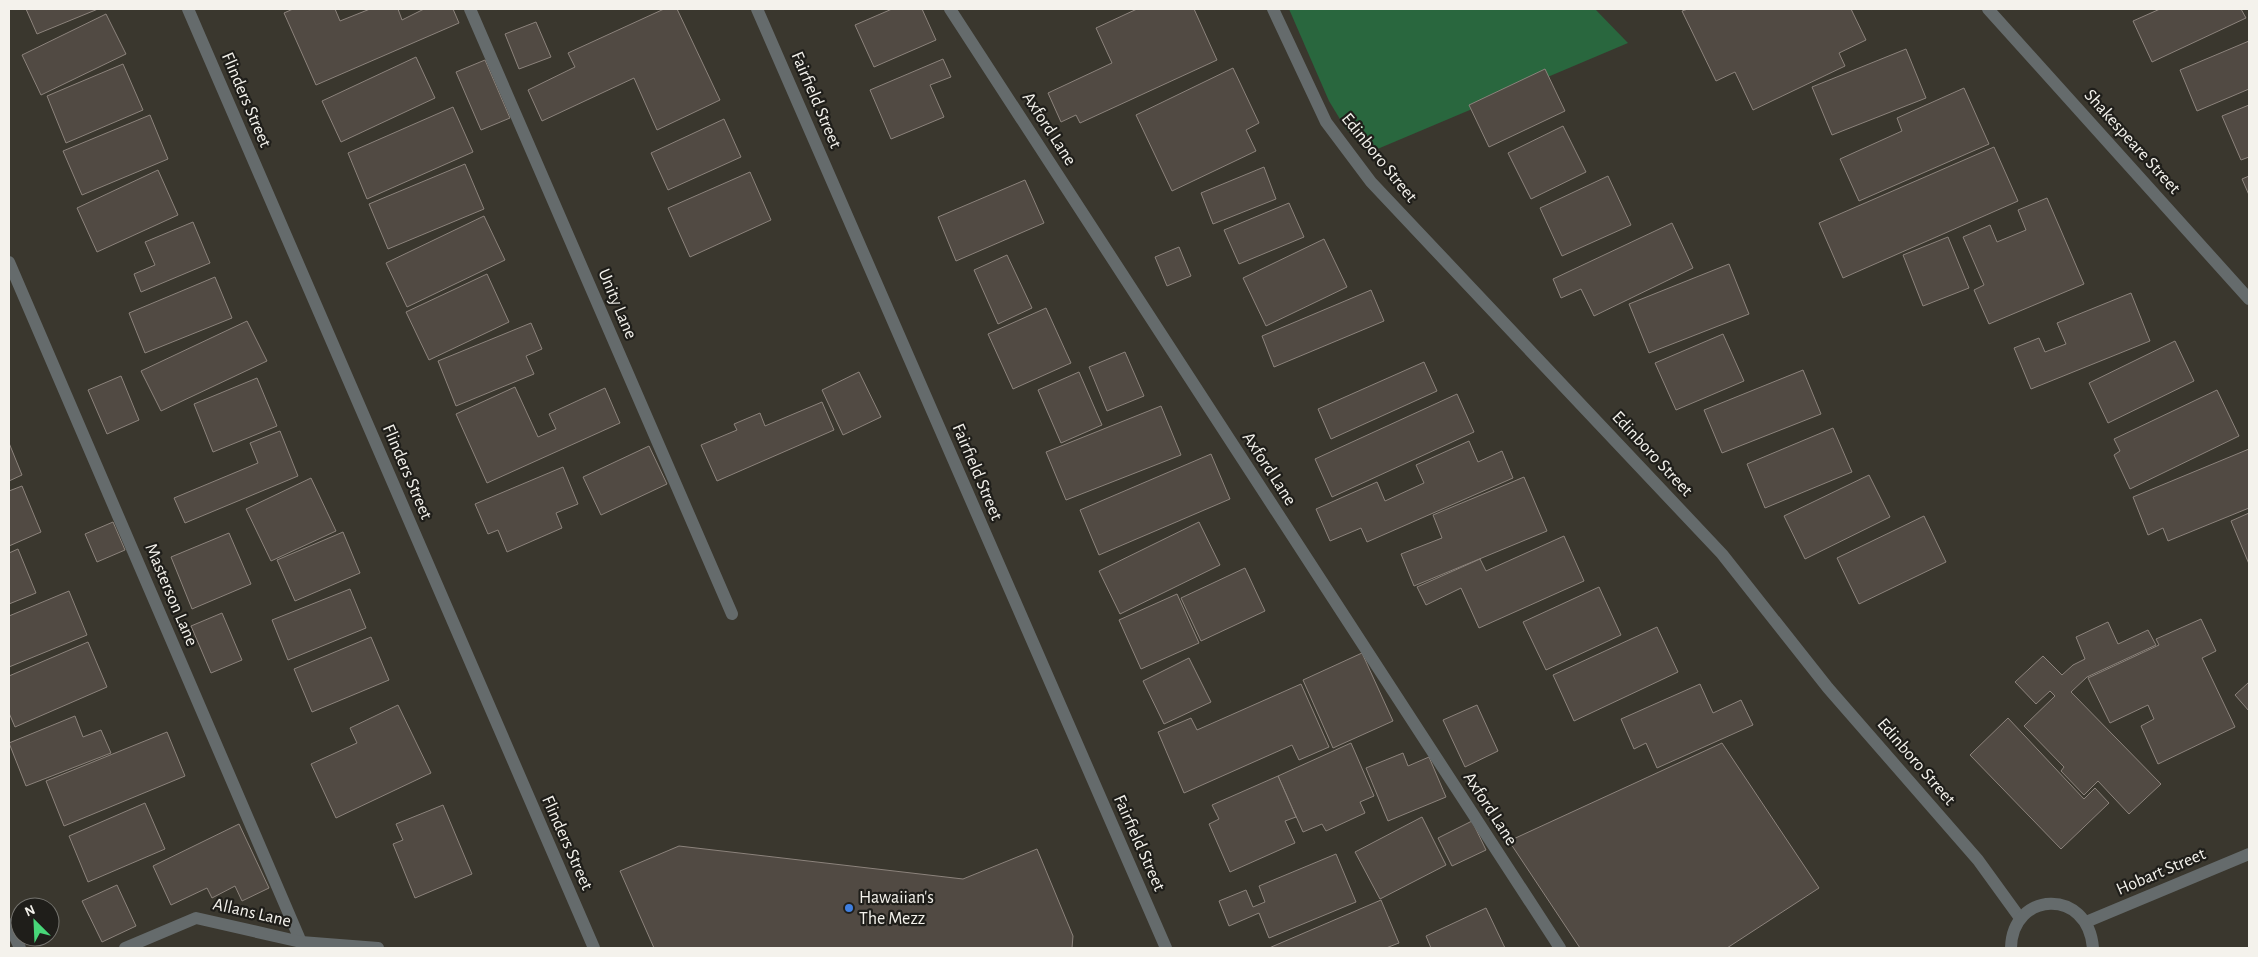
<svg xmlns="http://www.w3.org/2000/svg" width="2258" height="957" font-family="'Alegreya Sans',sans-serif">
	<style>
		.green { fill: #29673e }
		.building { fill: #514a43; stroke: #8c837c }
		.lines { fill: none; stroke-linecap: round; stroke-linejoin: round }
		.service { stroke: #656b6c; stroke-width: 12 }
		.minor { stroke: #656b6c; stroke-width: 12 }
		.shop-dot { fill: #3f7fe0; stroke: #1f1e1a; stroke-width: 2 }
		.labels { text-anchor: middle; dominant-baseline: central; stroke-width: 4.5; stroke-linejoin: round; paint-order: stroke }
		.street-label { font-size: 18px; fill: #f4f2ec; stroke: #1f1e1a }
		.poi-label { font-size: 18px; fill: #f4f2ec; stroke: #1f1e1a; text-anchor: start }
	</style>
	<rect width="100%" height="100%" fill="#3a372e"/>
	<polygon class="green" points="1289,9 1595,9 1628,43 1368,153 1346,129 1329,101"/>
	<g class="building">
		<polygon points="26,9 98,9 37,34"/>
		<polygon points="293,9 335,9 340,21 370,9 398,9 402,20 424,9 453,9 459,23 316,85 284,13"/>
		<polygon points="664,9 677,9 720,100 657,130 634,78 542,121 528,90 575,67 568,53"/>
		<polygon points="892,9 922,9 936,40 874,67 855,25"/>
		<polygon points="1137,9 1194,9 1217,60 1080,123 1076,115 1061,122 1048,93 1112,63 1096,28"/>
		<polygon points="1688,9 1851,9 1866,40 1839,53 1845,66 1753,110 1735,72 1716,81 1682,11"/>
		<polygon points="2160,9 2241,9 2246,18 2152,62 2133,21"/>
		<polygon points="106,14 126,54 41,95 22,55"/>
		<polygon points="536,22 551,57 519,69 505,34"/>
		<polygon points="2249,41 2249,89 2197,111 2180,70"/>
		<polygon points="1906,49 1926,98 1832,135 1812,87"/>
		<polygon points="416,57 435,98 341,142 322,101"/>
		<polygon points="943,59 951,77 930,85 944,117 891,139 870,90"/>
		<polygon points="485,60 510,118 481,130 456,72"/>
		<polygon points="123,64 143,110 66,143 47,96"/>
		<polygon points="1233,68 1259,123 1246,130 1256,151 1172,191 1136,115"/>
		<polygon points="1545,69 1565,111 1489,147 1469,105"/>
		<polygon points="1964,88 1989,144 1859,201 1840,159 1902,131 1897,118"/>
		<polygon points="2249,105 2249,157 2241,160 2222,116"/>
		<polygon points="453,107 473,152 367,199 348,153"/>
		<polygon points="150,115 168,159 82,195 63,151"/>
		<polygon points="724,119 741,157 668,190 651,153"/>
		<polygon points="1563,126 1586,172 1531,199 1508,153"/>
		<polygon points="1994,147 2018,201 1843,278 1819,223"/>
		<polygon points="465,164 484,209 388,249 369,204"/>
		<polygon points="1264,167 1276,199 1213,224 1201,193"/>
		<polygon points="158,170 178,215 97,252 77,208"/>
		<polygon points="750,172 771,220 690,257 668,208"/>
		<polygon points="1608,176 1631,225 1562,256 1540,208"/>
		<polygon points="2249,176 2249,195 2242,179"/>
		<polygon points="1025,180 1044,223 956,261 938,217"/>
		<polygon points="2047,198 2084,284 1989,324 1974,290 1984,285 1963,237 1990,225 1997,242 2026,230 2018,210"/>
		<polygon points="1289,203 1304,237 1239,264 1224,230"/>
		<polygon points="484,216 505,260 407,307 386,263"/>
		<polygon points="193,222 210,263 141,292 134,274 155,265 145,242"/>
		<polygon points="1672,223 1693,268 1594,316 1581,289 1561,298 1553,279"/>
		<polygon points="1948,237 1969,288 1923,306 1903,255"/>
		<polygon points="1324,239 1347,287 1266,326 1243,278"/>
		<polygon points="1179,247 1191,276 1167,286 1155,257"/>
		<polygon points="1007,255 1032,308 998,324 974,270"/>
		<polygon points="1729,264 1749,314 1649,353 1629,304"/>
		<polygon points="487,274 509,322 429,360 406,312"/>
		<polygon points="215,277 232,318 145,353 129,313"/>
		<polygon points="1371,290 1384,321 1274,367 1262,336"/>
		<polygon points="2131,293 2150,341 2031,389 2014,348 2039,338 2045,352 2066,344 2057,323"/>
		<polygon points="1046,308 1071,363 1013,389 988,334"/>
		<polygon points="247,321 267,361 161,411 141,371"/>
		<polygon points="531,323 542,349 526,356 534,374 456,406 438,361"/>
		<polygon points="1723,334 1744,381 1676,410 1655,363"/>
		<polygon points="2175,341 2194,381 2108,423 2089,383"/>
		<polygon points="1125,352 1144,396 1107,411 1089,367"/>
		<polygon points="1424,362 1437,391 1331,439 1318,409"/>
		<polygon points="1803,370 1821,414 1722,453 1704,410"/>
		<polygon points="859,372 881,417 843,435 822,390"/>
		<polygon points="1079,372 1102,425 1061,443 1038,390"/>
		<polygon points="121,376 139,420 107,434 88,390"/>
		<polygon points="257,378 277,426 213,452 194,404"/>
		<polygon points="515,387 538,437 556,429 549,414 605,388 620,423 487,483 456,414"/>
		<polygon points="2217,390 2239,436 2130,489 2114,455 2120,451 2114,439"/>
		<polygon points="1457,394 1474,432 1332,497 1315,459"/>
		<polygon points="822,402 834,430 717,481 701,445 737,430 734,424 760,413 765,426"/>
		<polygon points="1161,406 1181,455 1066,500 1046,452"/>
		<polygon points="1833,428 1852,472 1765,508 1747,464"/>
		<polygon points="280,431 298,476 185,523 174,498 258,463 250,443"/>
		<polygon points="1469,441 1478,462 1502,451 1513,478 1367,542 1361,528 1330,541 1316,509 1377,482 1385,501 1424,483 1416,465"/>
		<polygon points="9,443 22,475 9,481"/>
		<polygon points="649,446 667,484 601,515 583,477"/>
		<polygon points="2249,449 2249,508 2168,541 2163,528 2148,535 2133,497"/>
		<polygon points="1211,454 1230,499 1099,555 1080,510"/>
		<polygon points="563,467 578,504 556,513 562,528 507,552 498,530 488,534 475,504"/>
		<polygon points="1869,475 1890,517 1805,559 1784,516"/>
		<polygon points="1524,477 1547,531 1414,586 1401,554 1442,538 1433,515"/>
		<polygon points="311,478 336,531 271,561 246,509"/>
		<polygon points="22,486 41,532 9,546 9,491"/>
		<polygon points="2249,513 2249,564 2231,521"/>
		<polygon points="1924,516 1946,562 1859,604 1837,558"/>
		<polygon points="113,522 125,550 97,562 85,534"/>
		<polygon points="1199,522 1220,565 1120,614 1099,571"/>
		<polygon points="343,532 360,573 295,601 277,560"/>
		<polygon points="229,533 251,584 192,609 171,557"/>
		<polygon points="1564,536 1584,581 1479,628 1461,588 1426,605 1417,587 1480,559 1486,571"/>
		<polygon points="18,549 36,593 9,604 9,553"/>
		<polygon points="1245,568 1265,611 1201,641 1181,598"/>
		<polygon points="1599,587 1621,635 1546,670 1523,622"/>
		<polygon points="350,589 366,628 288,660 272,620"/>
		<polygon points="69,591 87,635 9,667 9,616"/>
		<polygon points="1177,594 1199,643 1141,669 1119,620"/>
		<polygon points="222,613 242,660 211,673 191,626"/>
		<polygon points="2201,619 2216,651 2202,658 2235,727 2158,764 2141,726 2154,719 2148,705 2110,723 2088,678 2159,645 2156,639"/>
		<polygon points="2108,622 2118,644 2148,630 2156,645 2087,677 2071,692 2161,784 2129,814 2098,781 2084,795 2061,771 2064,767 2024,726 2055,696 2050,691 2036,704 2015,682 2043,656 2062,675 2073,665 2085,659 2076,637"/>
		<polygon points="1657,627 1678,672 1574,721 1553,675"/>
		<polygon points="371,637 389,680 312,712 294,669"/>
		<polygon points="88,642 107,687 15,727 9,713 9,676"/>
		<polygon points="1362,653 1393,721 1333,748 1303,680"/>
		<polygon points="1189,658 1211,702 1164,724 1143,681"/>
		<polygon points="2249,682 2249,711 2235,695"/>
		<polygon points="1301,684 1329,747 1299,760 1292,745 1184,793 1158,732 1191,718 1197,730"/>
		<polygon points="1700,684 1713,713 1741,700 1753,725 1657,768 1646,743 1634,749 1621,719"/>
		<polygon points="398,705 431,773 336,818 311,764 357,743 350,728"/>
		<polygon points="1477,705 1498,751 1465,767 1443,720"/>
		<polygon points="75,716 83,737 101,730 111,753 26,786 9,743"/>
		<polygon points="2008,718 2084,799 2095,788 2109,803 2061,849 1970,755"/>
		<polygon points="167,732 185,776 64,826 46,781"/>
		<polygon points="1351,743 1374,796 1360,802 1365,813 1326,831 1322,824 1303,832 1278,776"/>
		<polygon points="1722,743 1819,888 1727,948 1580,948 1509,841"/>
		<polygon points="1403,753 1408,766 1429,757 1446,797 1388,821 1366,768"/>
		<polygon points="1278,776 1296,817 1285,821 1295,843 1230,872 1209,824 1219,819 1212,805"/>
		<polygon points="145,803 165,849 88,882 69,836"/>
		<polygon points="443,805 472,874 415,898 393,844 403,840 396,824"/>
		<polygon points="1422,817 1446,865 1380,899 1355,852"/>
		<polygon points="1472,821 1486,850 1452,866 1438,838"/>
		<polygon points="239,824 269,888 242,901 235,886 212,898 207,888 171,905 153,866"/>
		<polygon points="679,846 963,879 1037,849 1073,936 1072,948 654,948 620,871"/>
		<polygon points="1336,854 1356,902 1269,938 1259,913 1229,926 1219,901 1246,890 1253,907 1265,902 1259,886"/>
		<polygon points="117,885 136,926 102,942 82,901"/>
		<polygon points="1381,900 1399,943 1386,948 1269,948"/>
		<polygon points="1486,908 1505,948 1431,948 1426,936"/>
	</g>
	<g class="lines">
		<g class="service">
			<polyline points="470,9 732,614"/>
			<polyline points="950,9 1560,948"/>
			<polyline points="9,262 301,942"/>
			<polyline points="125,948 196,918 301,942 378,948"/>
		</g>
		<g class="minor">
			<polyline points="188,9 594,948"/>
			<polyline points="757,9 1166,948"/>
			<polyline points="1273,9 1326,122 1371,182 1722,554 1828,688 1978,860 2020,918"/>
			<polyline points="1988,9 2249,299"/>
			<polyline points="2086,922 2249,854"/>
			<polyline points="9,924 20,948"/>
			<path d="M 2011,948 C 2012,891 2088,887 2093,948"/>
		</g>
	</g>
	<circle class="shop-dot" cx="849" cy="908" r="5"/>
	<g class="labels">
		<g class="street-label">
			<text transform="translate(246 100) rotate(67)">Flinders Street</text>
			<text transform="translate(816 100) rotate(67)">Fairfield Street</text>
			<text transform="translate(1049 129) rotate(57)">Axford Lane</text>
			<text transform="translate(2132 142) rotate(48)">Shakespeare Street</text>
			<text transform="translate(1379 158) rotate(51)">Edinboro Street</text>
			<text transform="translate(617 304) rotate(67)">Unity Lane</text>
			<text transform="translate(1652 454) rotate(47)">Edinboro Street</text>
			<text transform="translate(1269 469) rotate(57)">Axford Lane</text>
			<text transform="translate(407 472) rotate(67)">Flinders Street</text>
			<text transform="translate(977 472) rotate(67)">Fairfield Street</text>
			<text transform="translate(171 595) rotate(67)">Masterson Lane</text>
			<text transform="translate(1916 762) rotate(49)">Edinboro Street</text>
			<text transform="translate(1490 809) rotate(57)">Axford Lane</text>
			<text transform="translate(567 843) rotate(66)">Flinders Street</text>
			<text transform="translate(1139 843) rotate(66)">Fairfield Street</text>
			<text transform="translate(2161 872) rotate(-23)">Hobart Street</text>
			<text transform="translate(252 913) rotate(13)">Allans Lane</text>
		</g>
		<g class="poi-label">
			<text x="859" y="898">Hawaiian's<tspan x="859" dy="21">The Mezz</tspan></text>
		</g>
	</g>
	<rect width="2258" height="957" fill="none" stroke="#f4f2ec" stroke-width="20"/>
	<g transform="translate(35 922) rotate(336)"><circle r="24" fill="#1f1e1a" stroke="#74736e"/>
	<path d="M0-4L9 19L0 12L-9 19Z" fill="#48d779"/>
	<text y="-8" font-size="14" font-weight="bold" text-anchor="middle" fill="#f4f2ec">N</text>
	</g>
</svg>
